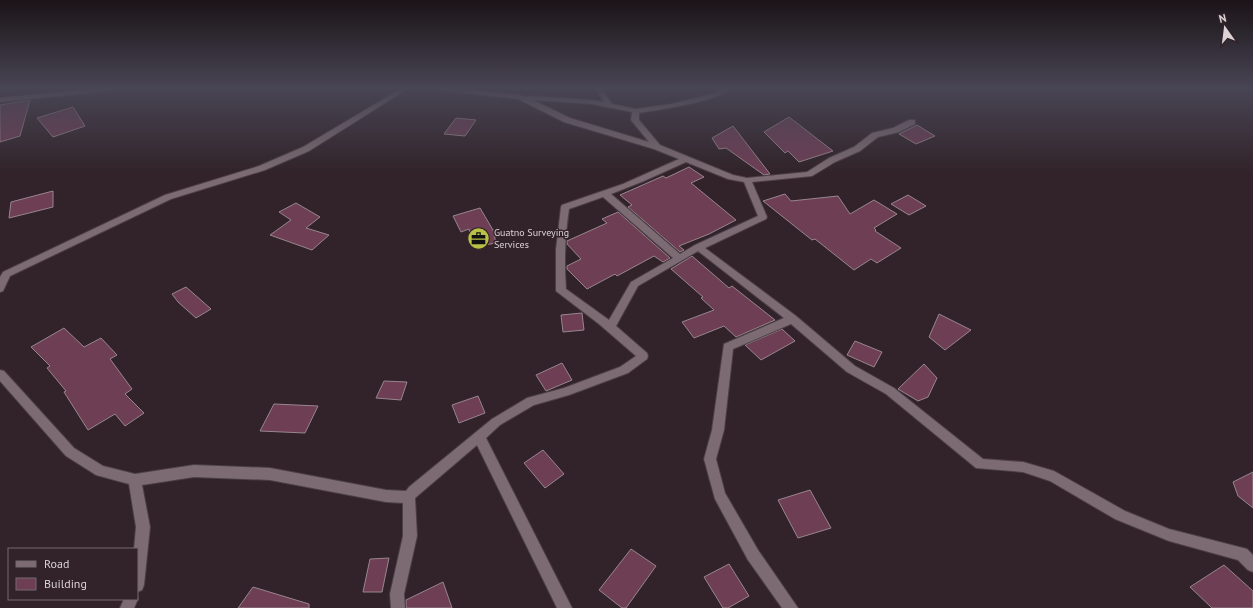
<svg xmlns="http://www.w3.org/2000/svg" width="1253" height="608" font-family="'PT Sans',sans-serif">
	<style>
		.building { fill: #6e3e55; stroke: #98868d }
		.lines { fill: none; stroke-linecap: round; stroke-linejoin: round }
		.minor-casing { stroke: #4c3f45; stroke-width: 2 }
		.minor { fill: #7c6b72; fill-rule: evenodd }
		.labels { text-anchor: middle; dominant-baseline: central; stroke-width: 3; stroke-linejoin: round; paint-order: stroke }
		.poi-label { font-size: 10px; fill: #dcd2d6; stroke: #312329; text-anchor: start }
	</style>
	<rect width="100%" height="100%" fill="#312329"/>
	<g class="building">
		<polygon points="30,100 20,136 0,142 0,105"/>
		<polygon points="73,107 85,126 53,137 37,118"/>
		<polygon points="789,117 833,151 799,162 788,151 785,153 764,132"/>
		<polygon points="456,118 476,120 465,136 444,134"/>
		<polygon points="917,125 935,136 916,144 899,134"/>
		<polygon points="733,126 770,174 764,175 726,148 719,149 712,138"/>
		<polygon points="689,167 704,177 691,183 736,220 709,234 679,246 684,250 680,252 628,207 632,205 620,195 663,176 666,178"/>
		<polygon points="53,191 53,207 9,218 11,202"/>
		<polygon points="785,194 791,201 838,196 850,214 874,200 897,214 874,228 876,230 875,231 901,248 877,263 871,259 854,270 815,239 812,240 763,201"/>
		<polygon points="908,195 926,206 909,215 891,204"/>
		<polygon points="296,203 320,217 306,228 329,235 312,250 270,235 291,220 279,212"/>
		<polygon points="480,208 493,230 496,243 473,247 469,229 461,232 453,216"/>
		<polygon points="618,212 670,258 663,262 654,256 617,276 615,274 587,289 567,269 567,266 581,259 567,244 567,241 607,223 602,219"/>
		<polygon points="692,256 729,288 732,286 775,320 736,337 724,326 694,338 682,322 714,310 701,298 703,297 671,269"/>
		<polygon points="186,287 211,309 196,318 178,302 172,294"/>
		<polygon points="582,313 584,330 563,332 561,315"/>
		<polygon points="939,314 971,330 945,350 929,337"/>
		<polygon points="64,328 84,347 101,338 117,355 110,359 132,389 125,394 144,413 125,426 115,414 88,430 64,392 66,391 47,368 50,366 31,347"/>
		<polygon points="782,329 795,341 761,360 745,345"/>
		<polygon points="855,341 882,352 874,367 847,355"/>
		<polygon points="562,363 572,380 546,391 536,375"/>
		<polygon points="924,364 937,378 928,397 918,401 898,389"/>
		<polygon points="384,381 407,382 401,400 376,398"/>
		<polygon points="478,396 485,413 459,423 452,405"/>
		<polygon points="274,404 318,406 305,433 260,431"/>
		<polygon points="543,450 564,474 545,488 524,463"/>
		<polygon points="1253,472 1253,508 1238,496 1233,482"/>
		<polygon points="810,490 831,528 798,538 778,500"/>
		<polygon points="631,549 656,566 626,608 622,608 599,590"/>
		<polygon points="389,558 382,592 363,592 370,559"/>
		<polygon points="729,564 749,596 728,608 723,608 704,577"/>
		<polygon points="1224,565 1253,591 1253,608 1212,608 1190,587"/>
		<polygon points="443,582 452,608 406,608 406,600"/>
		<polygon points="253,587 309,604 309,608 238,608"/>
	</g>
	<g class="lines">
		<defs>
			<g id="minor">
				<polygon points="102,88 121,88 118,90 0,102 0,98"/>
				<polygon points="402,88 409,88 309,151 265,170 171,199 10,276 3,291 0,292 0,277 3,272 165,195 259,166 303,147"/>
				<path d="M 435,88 L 453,88 L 519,95 L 526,97 L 529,96 L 592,100 L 604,102 L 595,88 L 601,88 L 612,104 L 636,109 L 671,104 L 716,93 L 723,88 L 730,88 C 722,101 657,110 639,113 L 639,120 L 660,145 L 733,175 L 747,178 L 807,172 L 829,158 L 854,147 L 872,133 L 893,128 L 909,120 L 915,120 L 915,124 L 899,132 L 878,137 L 860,151 L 835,162 L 812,176 L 752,182 L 767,217 L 766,219 L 705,248 L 796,316 L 855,366 L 894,388 L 983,459 L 1023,462 L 1054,471 L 1125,511 L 1169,529 L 1247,549 L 1253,555 L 1253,572 L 1248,570 L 1238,560 L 1169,541 L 1115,519 L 1050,481 L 1023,472 L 976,468 L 886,394 L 847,372 L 791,324 L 733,349 L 724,430 L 716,459 L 725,493 L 758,550 L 798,608 L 782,608 L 748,560 L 715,499 L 704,459 L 712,430 L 724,344 L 784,318 L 698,251 L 638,286 L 616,326 L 647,353 L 648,356 L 647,359 L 628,373 L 569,395 L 534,405 L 500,425 L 486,438 L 572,608 L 557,608 L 477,445 L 415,498 L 417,536 L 404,594 L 405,608 L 391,608 L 390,594 L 403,536 L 403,503 L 386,502 L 270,480 L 194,477 L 142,485 L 150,527 L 144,585 L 142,590 L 137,592 L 137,549 L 134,549 L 136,527 L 129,484 L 96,475 L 66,456 L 0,381 L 0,370 L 4,371 L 74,448 L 103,466 L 135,474 L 194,465 L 270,468 L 386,490 L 406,491 L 409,487 L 492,419 L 527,398 L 564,388 L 620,367 L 636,356 L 599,324 L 556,291 L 556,249 L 561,207 L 562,205 L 623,184 L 679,159 L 654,149 L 564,122 L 518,99 L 438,90 ZM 533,100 L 592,104 L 632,112 L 631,120 L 649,142 L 570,118 ZM 686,162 L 728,179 L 744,182 L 758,216 L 695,245 L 680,254 L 611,194 L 644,181 ZM 603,197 L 673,258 L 631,282 L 609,320 L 566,289 C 564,262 565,235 569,209 Z"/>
				<polygon points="137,596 138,599 134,608 120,608 124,599 137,599"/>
			</g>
		</defs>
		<use href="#minor" class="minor-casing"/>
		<use href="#minor" class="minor"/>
	</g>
	<linearGradient id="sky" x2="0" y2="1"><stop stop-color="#1b1317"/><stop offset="0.51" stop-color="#484554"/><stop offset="1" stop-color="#484554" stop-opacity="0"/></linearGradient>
	<rect width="1253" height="173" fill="url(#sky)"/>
	<defs>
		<symbol id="office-disc" viewBox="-11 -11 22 22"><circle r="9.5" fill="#bac045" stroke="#312329"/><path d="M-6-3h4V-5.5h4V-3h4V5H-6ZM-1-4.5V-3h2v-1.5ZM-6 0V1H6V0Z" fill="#111"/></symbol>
	</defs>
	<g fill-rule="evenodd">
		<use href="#office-disc" x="466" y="226" width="25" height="25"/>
	</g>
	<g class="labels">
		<g class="poi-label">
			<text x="494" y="232">Guatno Surveying<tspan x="494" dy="12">Services</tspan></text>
		</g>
	</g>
	<rect x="8" y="548" width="130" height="52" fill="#312329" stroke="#75696e"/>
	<rect x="16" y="561" width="20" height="6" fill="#7c6b72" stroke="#75696e"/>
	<text x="44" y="568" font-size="12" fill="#dcd2d6">Road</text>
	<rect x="16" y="578" width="20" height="12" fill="#6e3e55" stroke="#75696e"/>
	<text x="44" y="588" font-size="12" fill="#dcd2d6">Building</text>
	<g transform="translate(1225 28) rotate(346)" stroke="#312329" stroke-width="3" paint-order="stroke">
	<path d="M0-3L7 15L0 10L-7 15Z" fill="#dcd2d6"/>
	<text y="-6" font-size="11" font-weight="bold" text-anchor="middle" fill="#dcd2d6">N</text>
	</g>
</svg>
